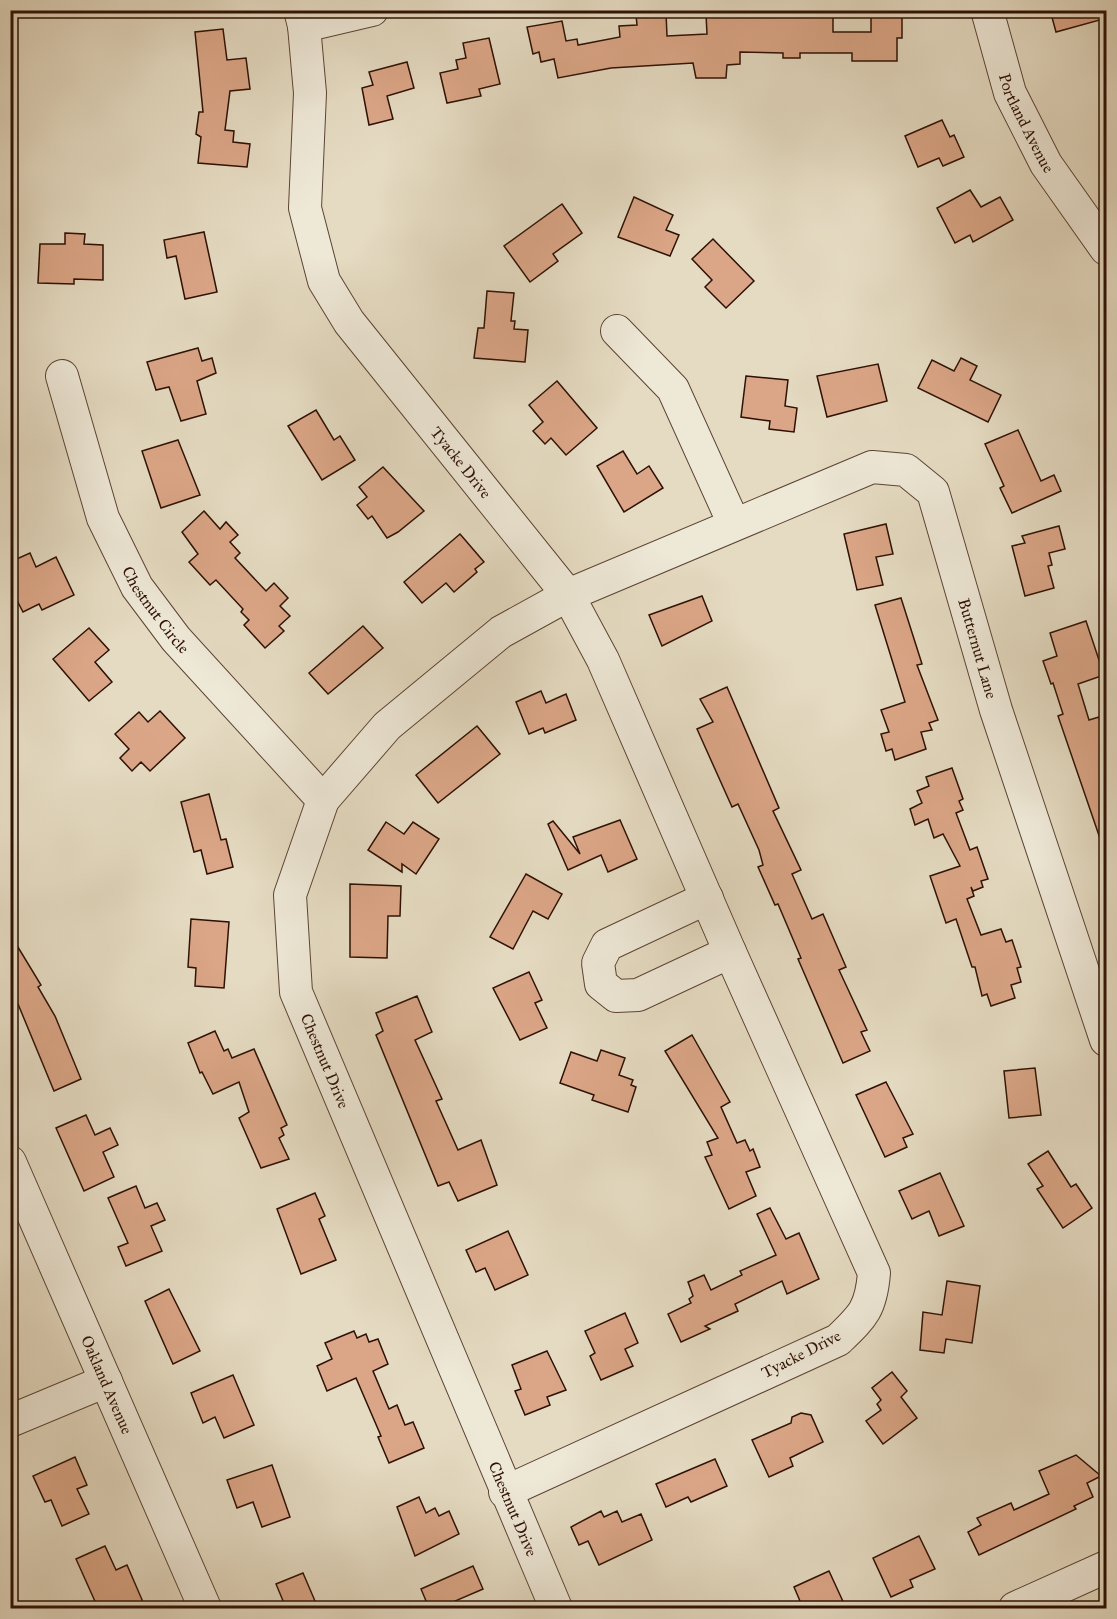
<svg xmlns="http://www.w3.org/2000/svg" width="1117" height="1619" font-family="'IM FELL Great Primer',serif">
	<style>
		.building { fill: #dba687; stroke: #2e1104; stroke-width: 1.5 }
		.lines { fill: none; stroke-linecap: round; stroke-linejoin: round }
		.minor-casing { stroke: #5c4434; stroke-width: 34 }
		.minor { stroke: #eee8d7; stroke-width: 32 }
		.labels { text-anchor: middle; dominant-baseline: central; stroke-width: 5; stroke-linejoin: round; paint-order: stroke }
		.street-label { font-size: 16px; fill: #2e1104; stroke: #eee8d7 }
	</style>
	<rect width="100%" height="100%" fill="#e5dbc2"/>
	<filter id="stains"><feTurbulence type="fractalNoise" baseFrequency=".00333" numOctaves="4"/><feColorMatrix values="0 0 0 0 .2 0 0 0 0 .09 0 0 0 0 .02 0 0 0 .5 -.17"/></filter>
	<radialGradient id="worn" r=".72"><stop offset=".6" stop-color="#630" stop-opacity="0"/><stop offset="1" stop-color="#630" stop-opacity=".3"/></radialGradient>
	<g class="building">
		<polygon points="1050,10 1107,10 1107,18 1056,32"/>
		<polygon points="758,12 833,16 833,32 871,32 871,12 902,13 902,38 897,38 897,61 852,61 852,53 800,53 800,58 783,58 783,53 740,52 740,64 727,65 726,78 696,78 693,63 611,68 558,78 554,59 541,62 539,52 533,54 527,27 562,21 566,41 577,39 578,45 620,37 619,26 637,25 636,15 666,13 667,36 707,34 706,14"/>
		<polygon points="223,29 227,60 246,58 250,89 230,91 225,130 234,131 233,142 250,144 247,167 198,163 201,137 196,134 199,112 203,112 195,32"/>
		<polygon points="489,38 500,84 479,89 481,96 447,103 440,73 458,69 456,60 466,58 463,43"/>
		<polygon points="407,62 414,88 387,96 393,119 369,125 362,88 373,85 369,72"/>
		<polygon points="942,120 950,137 954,135 964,157 943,166 939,158 918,167 905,136"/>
		<polygon points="970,190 981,207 1000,197 1013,220 973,242 970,235 955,243 937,208"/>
		<polygon points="634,197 673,215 666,230 679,235 670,256 618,237"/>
		<polygon points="562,204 582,233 553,254 558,261 530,282 504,246"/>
		<polygon points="204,232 217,292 185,299 176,256 167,258 164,240"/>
		<polygon points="65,233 85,234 84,244 103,245 103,280 74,279 74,284 38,283 40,244 65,244"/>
		<polygon points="713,239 754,281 726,308 705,287 712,280 692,259"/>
		<polygon points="487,291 514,293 511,321 515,321 514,329 528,330 525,362 474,358 478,328 484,328"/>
		<polygon points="198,348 202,361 212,358 216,373 197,381 206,414 181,421 169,387 156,390 147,362"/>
		<polygon points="961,358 977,366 970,380 1001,395 988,422 918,388 932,360 954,371"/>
		<polygon points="878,364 887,401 827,417 817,376"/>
		<polygon points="746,376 788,380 785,406 797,408 794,432 769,429 770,421 741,417"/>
		<polygon points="557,381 597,428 566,455 551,438 545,444 533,431 543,422 529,405"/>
		<polygon points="316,410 334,440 340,436 355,460 322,480 288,426"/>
		<polygon points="1018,430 1041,481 1054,475 1061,491 1012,513 1000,488 1004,486 985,444"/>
		<polygon points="178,440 200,495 161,508 142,451"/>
		<polygon points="623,451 637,474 649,466 663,488 624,512 597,466"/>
		<polygon points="383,467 424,511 398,532 387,538 372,516 368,519 357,505 367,497 359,487"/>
		<polygon points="204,511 220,529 226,522 238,535 230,542 240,553 235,558 266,591 274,583 288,598 280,606 290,616 279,626 284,631 265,648 244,625 249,620 241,612 243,609 216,580 210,585 189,562 198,554 182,532"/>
		<polygon points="886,524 893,554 876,557 883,585 857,590 844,534"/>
		<polygon points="1059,526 1065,549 1049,553 1052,565 1048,566 1054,588 1025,596 1012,546 1025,543 1022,536"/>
		<polygon points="460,534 484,562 475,569 477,572 454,592 446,583 422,603 404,582"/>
		<polygon points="30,553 36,567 56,557 74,595 42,610 39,604 23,612 10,587 10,562"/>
		<polygon points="702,596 712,621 662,646 649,615"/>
		<polygon points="901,598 922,664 917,665 938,720 929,723 932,730 921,732 926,749 895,760 892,749 886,751 881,734 889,732 881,710 905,702 875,605"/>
		<polygon points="1086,621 1104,675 1078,684 1089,720 1099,717 1102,728 1107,727 1107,850 1104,850 1058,716 1063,714 1053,683 1051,684 1043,661 1057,656 1050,633"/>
		<polygon points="363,626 383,648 328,694 309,673"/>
		<polygon points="89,628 109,650 95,662 112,682 89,701 53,659"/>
		<polygon points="727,687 779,808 773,811 801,870 792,874 812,919 823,914 846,967 839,970 867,1030 861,1032 870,1051 843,1063 798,959 801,958 778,904 775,905 758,867 763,865 759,850 738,804 732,807 697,729 713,722 700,699"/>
		<polygon points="541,691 546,703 566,694 576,720 545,733 543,728 529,734 516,702"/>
		<polygon points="160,711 185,738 150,771 141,762 132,771 120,758 129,749 115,734 139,712 148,722"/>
		<polygon points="477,726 500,754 438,803 416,775"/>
		<polygon points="952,768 963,799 959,801 963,810 956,813 970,850 977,847 988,879 981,881 983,887 973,891 971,887 974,896 967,899 981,935 1001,929 1006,942 1012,940 1021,967 1017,968 1021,982 1011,985 1015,998 991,1006 987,994 982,996 975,967 972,967 956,919 946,923 930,876 960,866 943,834 934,838 928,819 915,825 910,809 922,803 917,791 929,786 926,777"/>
		<polygon points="209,794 221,840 226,839 233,867 207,874 201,850 194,852 181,802"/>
		<polygon points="620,820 637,859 608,872 601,855 568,870 548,824 553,821 580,854 573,837"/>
		<polygon points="386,822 404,834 413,822 439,839 416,874 402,864 402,872 368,850"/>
		<polygon points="526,874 562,894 548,919 533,911 513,949 490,937"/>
		<polygon points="350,884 401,886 400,916 388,916 387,958 350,957"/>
		<polygon points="191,919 229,922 224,988 195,986 196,968 188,967"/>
		<polygon points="10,934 41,985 38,987 55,1016 81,1079 54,1091 18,1004 10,1008"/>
		<polygon points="529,972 542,1000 535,1003 547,1028 520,1040 493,988"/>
		<polygon points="417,996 432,1032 415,1040 442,1099 436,1101 458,1150 481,1140 497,1185 458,1201 449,1182 438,1186 376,1035 383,1031 376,1013"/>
		<polygon points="215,1031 224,1051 228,1049 232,1058 254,1049 287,1125 281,1128 284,1135 279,1138 289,1159 261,1168 239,1118 249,1112 239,1082 213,1094 202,1072 200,1073 188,1043"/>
		<polygon points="692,1035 730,1102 721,1107 737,1143 745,1140 750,1151 753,1149 760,1167 746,1172 756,1196 729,1209 705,1157 712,1155 707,1142 718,1138 665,1051"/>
		<polygon points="601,1050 625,1058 619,1075 633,1080 631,1085 636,1087 628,1112 592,1100 594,1095 560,1083 571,1052 597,1061"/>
		<polygon points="1035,1068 1041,1115 1009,1118 1004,1071"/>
		<polygon points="886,1082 913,1134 903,1138 907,1147 885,1157 856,1095"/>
		<polygon points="86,1115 95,1135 110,1128 118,1145 103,1152 114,1177 84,1191 56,1128"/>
		<polygon points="1048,1151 1071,1187 1076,1184 1092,1208 1063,1228 1037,1189 1043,1186 1028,1164"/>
		<polygon points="940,1173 964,1226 939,1236 929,1211 912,1219 899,1191"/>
		<polygon points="136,1186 145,1208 157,1203 165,1220 151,1226 162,1251 126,1266 118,1247 128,1243 108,1198"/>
		<polygon points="315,1193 325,1216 319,1219 336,1260 301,1274 277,1209"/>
		<polygon points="770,1208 786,1239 799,1233 819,1279 787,1294 782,1281 735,1304 738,1311 705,1326 710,1329 681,1342 668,1314 691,1303 689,1299 693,1296 688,1282 704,1275 711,1290 742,1275 740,1271 776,1255 757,1214"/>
		<polygon points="508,1231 528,1275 495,1290 485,1268 476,1272 466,1250"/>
		<polygon points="947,1281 980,1286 972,1343 946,1339 944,1353 920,1350 923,1312 942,1315"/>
		<polygon points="169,1289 200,1351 173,1364 145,1301"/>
		<polygon points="625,1313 638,1343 625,1349 633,1366 601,1380 590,1356 595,1353 585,1331"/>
		<polygon points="354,1331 357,1338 366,1334 369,1342 378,1339 388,1364 373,1371 389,1409 397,1405 405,1425 413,1422 424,1448 389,1463 378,1437 381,1436 356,1378 327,1391 317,1366 332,1359 325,1343"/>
		<polygon points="547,1351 566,1390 547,1397 550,1405 525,1415 515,1391 521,1389 512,1365"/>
		<polygon points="892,1372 907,1391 901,1397 917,1418 883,1444 866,1421 881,1410 877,1404 881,1400 872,1388"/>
		<polygon points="233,1375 254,1425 224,1438 215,1417 203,1423 191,1393"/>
		<polygon points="801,1413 811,1415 823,1442 790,1458 793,1466 769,1477 752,1440 791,1423 792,1417"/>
		<polygon points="1076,1455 1101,1476 1087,1483 1093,1497 1074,1506 1076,1509 979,1555 968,1532 981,1525 977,1518 1011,1503 1014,1510 1049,1494 1039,1471"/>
		<polygon points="75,1457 87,1485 77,1489 89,1514 62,1526 51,1500 45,1502 33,1476"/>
		<polygon points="715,1459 727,1486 691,1502 688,1497 666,1507 656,1484"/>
		<polygon points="272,1465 290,1517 262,1527 253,1502 237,1508 227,1480"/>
		<polygon points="419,1497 426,1513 435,1508 439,1516 449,1511 459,1534 415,1556 397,1507"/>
		<polygon points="601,1511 604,1517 617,1511 622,1522 641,1514 652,1540 599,1565 588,1541 579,1545 571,1527"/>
		<polygon points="919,1536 935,1569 910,1580 913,1587 891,1597 873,1558"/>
		<polygon points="105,1546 116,1570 127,1565 143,1602 127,1608 98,1608 76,1559"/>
		<polygon points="473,1566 483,1589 455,1601 459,1608 429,1608 421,1589"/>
		<polygon points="829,1571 846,1608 803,1608 794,1587"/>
		<polygon points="303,1573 318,1608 286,1608 276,1584"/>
	</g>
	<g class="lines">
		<defs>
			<g id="minor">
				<path id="s1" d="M 300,10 L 304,26 L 310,93 L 305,208 L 324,281 L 349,322 L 568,595 L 603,660 L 730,952 L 874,1273 C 871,1309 863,1316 838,1340 L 505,1492"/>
				<path id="s2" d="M 987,10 L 1010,93 L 1046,164 L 1106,249"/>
				<polyline points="304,26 372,10"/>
				<polyline points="617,331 673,389 734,524"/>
				<path id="s3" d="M 62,376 L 103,518 L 137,587 L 176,639 L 323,800"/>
				<polyline points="707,898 607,945 598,963 601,984 616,996 638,995 730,952"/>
				<path id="s4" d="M 10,1162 L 205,1608"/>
				<polyline points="10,1421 106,1381"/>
				<path id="s5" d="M 556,1608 L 296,992 L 290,895 L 323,800 L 387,726 L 501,632 L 568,595 L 872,467 L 906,470 L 933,492 L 996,710 L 1106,1040"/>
				<polyline points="1015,1608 1106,1567"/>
			</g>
		</defs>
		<use href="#minor" class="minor-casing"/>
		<use href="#minor" class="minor"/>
	</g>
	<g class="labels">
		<g class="street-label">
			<text stroke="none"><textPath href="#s2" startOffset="120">Portland Avenue</textPath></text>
			<text stroke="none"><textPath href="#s1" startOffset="502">Tyacke Drive</textPath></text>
			<text stroke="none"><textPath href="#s3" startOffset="254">Chestnut Circle</textPath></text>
			<text stroke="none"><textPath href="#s5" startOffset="1750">Butternut Lane</textPath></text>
			<text transform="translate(325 1061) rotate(67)">Chestnut Drive</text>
			<text transform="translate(801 1354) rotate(-27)">Tyacke Drive</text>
			<text stroke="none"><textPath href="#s4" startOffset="243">Oakland Avenue</textPath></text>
			<text transform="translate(513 1509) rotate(67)">Chestnut Drive</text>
		</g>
	</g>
	<rect width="1117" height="1619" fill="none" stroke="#e5dbc2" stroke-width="36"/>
	<rect x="12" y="12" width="1093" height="1595" fill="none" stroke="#2e1104" stroke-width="3"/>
	<rect x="18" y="18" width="1081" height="1583" fill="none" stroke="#2e1104" stroke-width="1.5"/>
	<rect width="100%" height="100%" filter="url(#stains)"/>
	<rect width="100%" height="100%" fill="url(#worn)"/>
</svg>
